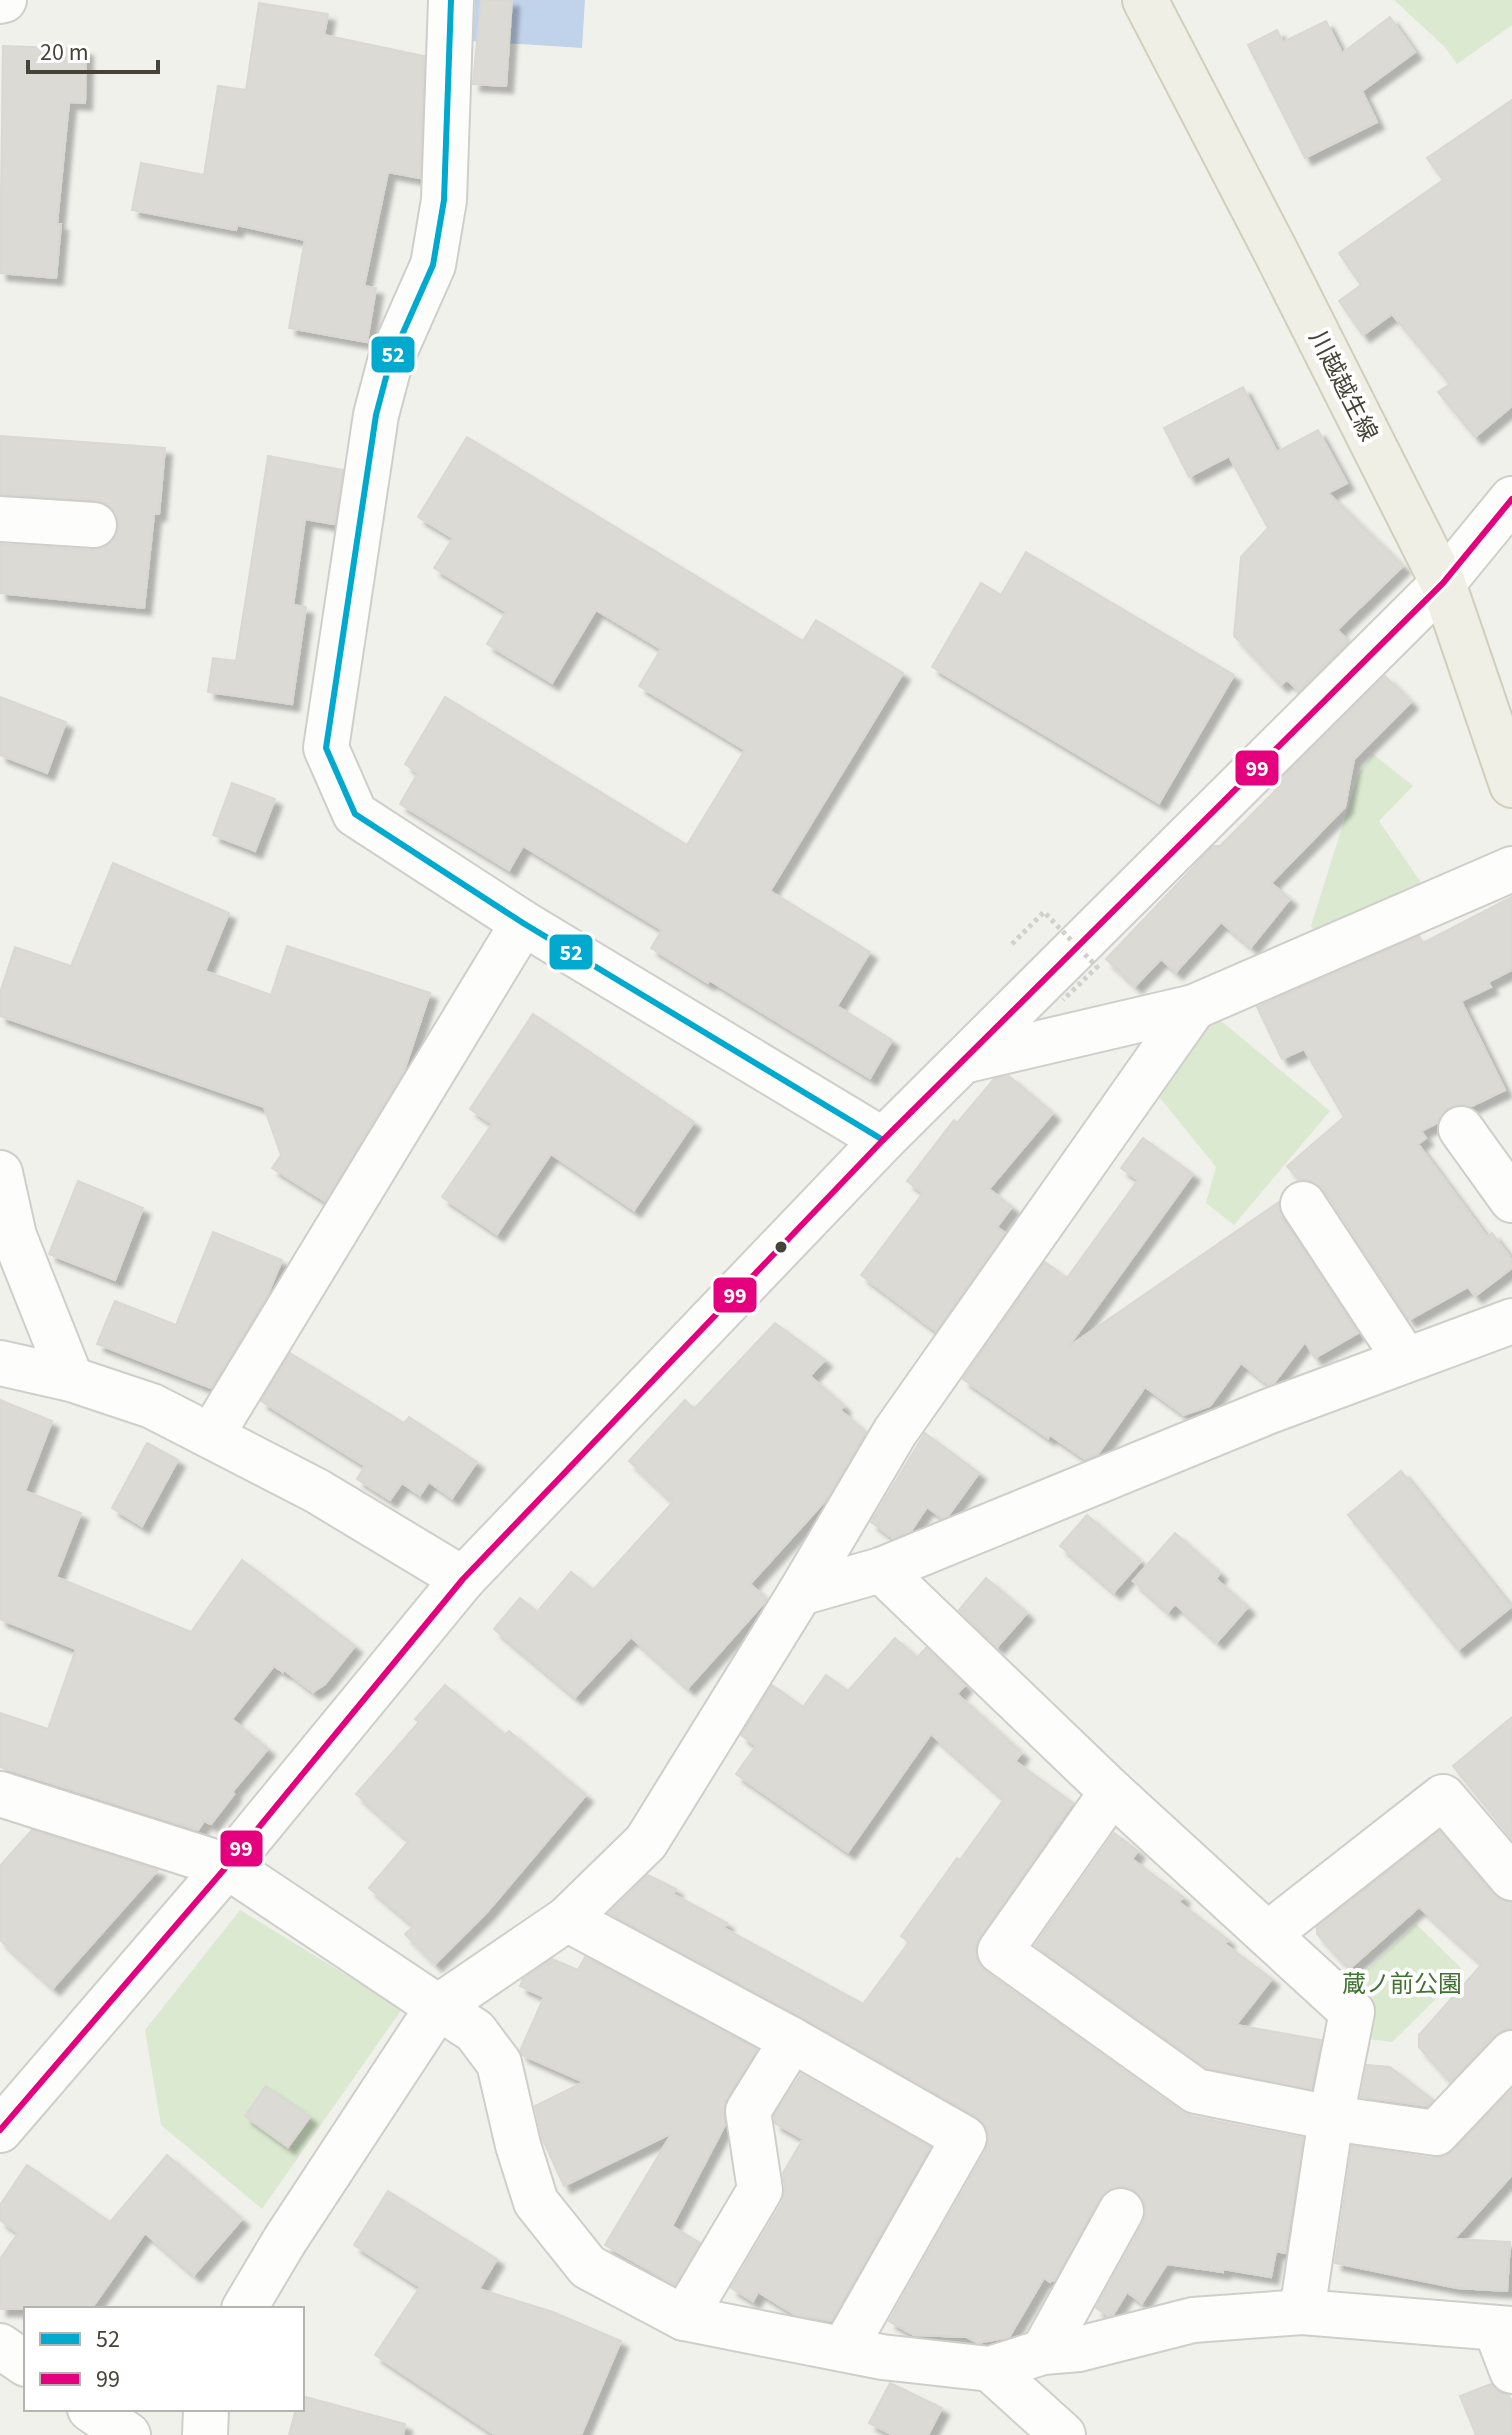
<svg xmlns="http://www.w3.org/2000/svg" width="1512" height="2435" font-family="'Source Sans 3','Noto Sans JP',sans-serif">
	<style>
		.green { fill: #dae9cf }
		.water { fill: #c1d3ea }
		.building { fill: #dbdad4; stroke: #d9d8d2; stroke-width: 2; filter: url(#shadow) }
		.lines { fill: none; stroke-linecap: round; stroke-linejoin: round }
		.minor-casing { stroke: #cfceca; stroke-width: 48 }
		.major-casing { stroke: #d1cebc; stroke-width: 48 }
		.minor { stroke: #fdfdfc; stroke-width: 44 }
		.major { stroke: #f0efe6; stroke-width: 44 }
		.path-bridge { stroke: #d1d1cb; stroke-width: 5; stroke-dasharray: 4 4; stroke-linecap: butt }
		.bus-1-casing { stroke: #fff; stroke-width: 12 }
		.bus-2-casing { stroke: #fff; stroke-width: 12 }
		.bus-1 { stroke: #00a9ce; stroke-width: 6 }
		.bus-2 { stroke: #e5007d; stroke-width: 6 }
		.bus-dot { fill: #464339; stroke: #fff; stroke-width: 3 }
		.labels { text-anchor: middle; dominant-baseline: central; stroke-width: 8; stroke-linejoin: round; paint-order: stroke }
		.street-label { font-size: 24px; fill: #464339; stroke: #fff }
		.park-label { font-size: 24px; fill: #3f7231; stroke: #fff }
		.line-badge { stroke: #fff; stroke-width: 3 }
		.badge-label { font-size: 22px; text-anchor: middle; font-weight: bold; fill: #fff }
	</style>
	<defs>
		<filter id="shadow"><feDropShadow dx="7" dy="7" stdDeviation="2" flood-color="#0004"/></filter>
	</defs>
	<rect width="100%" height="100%" fill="#f1f1ec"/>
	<g class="green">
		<polygon points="1394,0 1512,0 1512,25 1457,64 1444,46"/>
		<polygon points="1373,754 1413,786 1379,821 1426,890 1316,934 1311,926 1359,773"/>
		<polygon points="1209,1011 1330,1111 1234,1225 1206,1203 1216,1167 1151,1087"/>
		<polygon points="240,1910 402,2009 262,2209 161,2125 145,2030"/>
		<polygon points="1416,1924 1464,1971 1392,2042 1368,2039 1373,2003 1354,1982"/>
	</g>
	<polygon class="water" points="475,0 585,0 582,48 472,41"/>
	<g class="building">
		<polygon points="481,0 512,0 506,86 473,84"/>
		<polygon points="259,3 328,14 324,35 424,56 420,178 388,172 364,286 376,288 367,342 289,328 305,240 237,225 236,230 132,210 141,163 204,175 218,86 246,90"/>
		<polygon points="1390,17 1415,52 1362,91 1377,122 1305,158 1248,45 1277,30 1283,42 1326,21 1342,53"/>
		<polygon points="3,46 86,49 85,103 69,102 57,224 61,224 56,278 0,273"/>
		<polygon points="1512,100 1512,406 1475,437 1438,392 1450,384 1392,314 1363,335 1339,301 1361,285 1339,253 1443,180 1427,158"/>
		<polygon points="1243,387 1277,452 1318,430 1347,483 1328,493 1403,566 1337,630 1349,641 1299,691 1287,680 1281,685 1234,636 1241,557 1268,528 1229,456 1189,477 1164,428"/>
		<polygon points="0,436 165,448 159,514 154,514 144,608 0,593 1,544 93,550 104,548 114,539 119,526 117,515 108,505 96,500 0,494"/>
		<polygon points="467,437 803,641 816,620 903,673 770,891 870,952 837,1006 892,1040 870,1078 709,980 708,983 651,948 662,930 523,846 509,870 400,804 418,773 405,764 445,697 687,845 745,750 639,686 661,649 596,610 552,683 487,644 506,612 434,568 453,538 418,517"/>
		<polygon points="268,456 343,470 334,524 305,519 293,605 306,607 292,704 208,692 213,658 236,661"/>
		<polygon points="1026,552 1234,675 1159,803 932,667 981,583 1001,595"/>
		<polygon points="1385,676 1411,702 1354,759 1345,807 1271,883 1290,899 1251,947 1221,922 1176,972 1161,959 1135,986 1106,959 1206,854 1214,846 1220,846 1282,784 1279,781"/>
		<polygon points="0,697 66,722 47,773 0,755"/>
		<polygon points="232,783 275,799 255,851 213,835"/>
		<polygon points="113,863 229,913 205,971 271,995 287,946 430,993 404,1071 325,1201 272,1168 281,1155 264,1107 0,1016 0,993 15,947 71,966"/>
		<polygon points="1512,897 1512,970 1488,982 1491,987 1461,1001 1505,1090 1472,1106 1459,1104 1447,1108 1439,1118 1437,1123 1421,1131 1426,1138 1418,1144 1487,1237 1492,1233 1512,1260 1512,1268 1475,1296 1468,1287 1409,1320 1324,1190 1313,1181 1299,1180 1287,1166 1344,1117 1304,1049 1282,1059 1257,1007 1419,936 1423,943"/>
		<polygon points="533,1014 694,1122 634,1210 551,1154 497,1234 442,1197 492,1124 470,1109"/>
		<polygon points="1009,1076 1053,1113 989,1189 1012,1207 997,1227 1005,1233 936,1331 861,1275 923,1193 907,1181 954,1120 957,1123 994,1079"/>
		<polygon points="1143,1138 1193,1174 1068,1347 1279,1202 1282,1218 1358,1333 1315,1358 1305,1342 1274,1383 1269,1385 1241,1363 1210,1406 1184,1415 1145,1387 1098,1454 1085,1459 1050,1435 1048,1438 963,1379 1045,1262 1067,1278 1138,1180 1121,1168"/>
		<polygon points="78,1181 143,1208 115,1280 49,1254"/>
		<polygon points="213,1232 282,1260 268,1294 211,1388 97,1344 115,1301 176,1325"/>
		<polygon points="775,1323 825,1360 810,1376 844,1406 840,1410 866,1432 826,1500 750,1584 767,1599 765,1602 688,1688 631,1637 575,1697 494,1629 520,1598 537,1612 571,1572 593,1590 673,1502 629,1461 685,1400 694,1409"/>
		<polygon points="290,1353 404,1423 409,1417 477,1462 452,1498 429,1482 420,1495 402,1483 390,1500 357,1479 365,1466 261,1401"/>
		<polygon points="0,1400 52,1421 25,1491 81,1513 56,1577 191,1632 242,1560 355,1646 325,1684 313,1692 284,1670 283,1672 274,1666 232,1719 268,1749 232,1792 234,1794 211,1824 204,1821 198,1830 0,1767 0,1713 48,1729 76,1649 0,1619"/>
		<polygon points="925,1433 979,1473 948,1516 942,1518 927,1507 911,1531 893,1538 871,1522"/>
		<polygon points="147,1443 178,1460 142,1526 112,1508"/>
		<polygon points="1401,1471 1511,1607 1458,1650 1348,1515"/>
		<polygon points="1087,1515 1141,1561 1114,1592 1060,1546"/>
		<polygon points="1175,1533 1220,1573 1216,1579 1248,1607 1217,1642 1175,1604 1168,1612 1133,1581"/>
		<polygon points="986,1578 1027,1613 997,1647 959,1610"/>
		<polygon points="895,1638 917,1658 926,1648 965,1685 957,1694 1022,1753 1015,1761 1073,1803 980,1937 975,1949 978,1962 985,1971 1182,2112 1191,2116 1303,2138 1285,2253 1276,2251 1271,2277 1223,2269 1223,2272 1167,2264 1142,2303 1127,2292 1113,2315 1108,2316 1096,2308 1143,2223 1146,2211 1143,2199 1134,2190 1120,2186 1109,2189 1100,2198 1054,2281 1052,2280 1050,2282 1044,2278 1009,2337 978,2343 967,2337 914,2335 889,2321 986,2150 989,2137 985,2125 976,2116 804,2018 609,1913 648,1875 676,1889 673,1894 727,1923 724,1928 863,2004 909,1942 901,1936 957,1858 960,1860 1004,1799 931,1734 848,1852 736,1774 756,1746 741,1735 772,1685 803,1707 826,1675 848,1691"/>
		<polygon points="445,1685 505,1735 509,1731 586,1795 488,1911 435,1964 405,1934 414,1926 369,1888 409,1841 356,1794 419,1722 415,1719"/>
		<polygon points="1512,1717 1512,1839 1453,1766"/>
		<polygon points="32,1830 158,1870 53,1988 0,1940 0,1866"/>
		<polygon points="1440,1831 1493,1894 1503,1901 1512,1902 1512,2029 1504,2029 1494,2036 1450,2082 1419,2047 1419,2035 1482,1964 1419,1907 1349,1969 1317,1934 1317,1927"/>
		<polygon points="1114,1833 1138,1851 1132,1859 1183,1897 1179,1902 1228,1940 1225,1944 1272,1979 1236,2025 1321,2040 1311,2089 1206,2068 1035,1945"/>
		<polygon points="585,1957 757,2049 727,2098 723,2114 725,2125 672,2226 700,2243 675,2285 605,2245 672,2133 564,2186 542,2138 535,2106 584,2082 522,2055 520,2051 544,1997 520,1986 523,1979 552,1959 578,1970"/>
		<polygon points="1367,2065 1390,2067 1433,2100 1427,2106 1361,2097"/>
		<polygon points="801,2074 930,2147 831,2321 796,2315 758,2292 753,2301 731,2288 782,2203 785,2187 783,2173 803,2139 775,2123 774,2116"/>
		<polygon points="266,2086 310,2117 288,2147 245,2116"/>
		<polygon points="1512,2089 1512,2175 1454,2239 1510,2242 1507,2291 1457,2288 1335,2263 1352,2146 1432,2158 1445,2156 1454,2150"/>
		<polygon points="167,2155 242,2219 194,2275 145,2233 91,2309 0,2309 0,2259 18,2233 0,2220 0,2205 27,2165 110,2222"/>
		<polygon points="388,2191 497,2259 479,2289 553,2312 621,2341 581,2435 495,2435 375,2355 420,2287 354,2245"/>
		<polygon points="890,2383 942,2408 928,2435 893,2435 869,2423"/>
		<polygon points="1491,2384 1497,2391 1509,2396 1512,2403 1512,2435 1476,2435 1460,2396"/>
		<polygon points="302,2396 405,2424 403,2435 289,2435 296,2409 302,2409"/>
	</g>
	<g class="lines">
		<defs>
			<g id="minor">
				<polyline points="451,0 444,200 433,265 390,362 376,415 326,748 355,814 523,923 883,1140"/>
				<polyline points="0,1 4,0"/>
				<polyline points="0,519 94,525"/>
				<polyline points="1194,1007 895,1432 800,1593 646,1842 567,1919 438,2007 475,2031 499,2063 518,2145 536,2202 588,2267 684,2318 882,2357 990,2369 1043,2352 1079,2349 1193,2320 1302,2312 1512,2329"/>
				<polyline points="963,1061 1194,1007 1512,869"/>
				<polyline points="1461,1129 1512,1200"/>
				<polyline points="0,1173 14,1236 71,1379"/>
				<polyline points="1303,1204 1405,1359"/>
				<polyline points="0,1363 71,1379 152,1406 317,1491 463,1579"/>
				<polyline points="211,1436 523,923"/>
				<polyline points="881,1570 1112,1792 1352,2012 1331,2118 1302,2312"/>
				<polyline points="800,1593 881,1570 1267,1412 1512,1321"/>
				<polyline points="1112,1792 1000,1951 1196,2091 1331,2118 1436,2133 1512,2053"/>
				<polyline points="0,1794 227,1866 438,2007 285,2240 244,2309"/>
				<polyline points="567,1919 792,2040 964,2138 844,2349"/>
				<polyline points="1268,1934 1443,1797 1512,1878"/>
				<polyline points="0,2130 227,1866 463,1579 883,1140 1443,583 1512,499"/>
				<polyline points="684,2318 760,2190 748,2111 792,2040"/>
				<polyline points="1496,2329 1512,2371"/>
				<polyline points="0,2346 26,2364"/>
				<polyline points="1043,2352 1121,2211"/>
				<polyline points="990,2369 1063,2435"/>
				<polyline points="90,2409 128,2435"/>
				<polyline points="205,2435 206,2409"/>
			</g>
			<polyline id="major" points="1145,0 1276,252 1443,583 1512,785"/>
		</defs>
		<use href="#minor" class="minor-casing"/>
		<use href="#major" class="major-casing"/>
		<use href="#minor" class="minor"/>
		<use href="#major" class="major"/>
		<polyline class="path-bridge" points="1012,944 1044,912 1097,967 1063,1000"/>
		<defs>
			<polyline id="bus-1" points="451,0 444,200 433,265 390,362 376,415 326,748 355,814 523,923 883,1140"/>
			<polyline id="bus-2" points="0,2130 227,1866 463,1579 883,1140 1443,583 1512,499"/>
		</defs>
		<use href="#bus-1" class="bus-1-casing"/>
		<use href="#bus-2" class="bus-2-casing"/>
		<use href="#bus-1" class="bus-1"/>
		<use href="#bus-2" class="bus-2"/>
	</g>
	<circle class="bus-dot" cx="781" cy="1247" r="7"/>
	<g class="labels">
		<g class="street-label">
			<text transform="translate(1343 386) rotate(63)">川越越生線</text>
		</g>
		<g class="park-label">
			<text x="1402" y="1984">蔵ノ前公園</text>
		</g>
	</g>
	<g class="line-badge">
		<rect x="370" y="335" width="46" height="39" rx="8" fill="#00a9ce"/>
		<rect x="1234" y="749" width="46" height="38" rx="8" fill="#e5007d"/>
		<rect x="548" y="933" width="46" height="38" rx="8" fill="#00a9ce"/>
		<rect x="712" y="1276" width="46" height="38" rx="8" fill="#e5007d"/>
		<rect x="219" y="1829" width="45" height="39" rx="8" fill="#e5007d"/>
	</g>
	<g class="badge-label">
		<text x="393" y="362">52</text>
		<text x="1257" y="776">99</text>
		<text x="571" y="960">52</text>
		<text x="735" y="1303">99</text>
		<text x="241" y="1856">99</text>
	</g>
	<rect x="24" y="2307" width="280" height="104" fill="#ffffff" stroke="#b5b4b0" stroke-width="2"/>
	<rect x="40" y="2333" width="40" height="12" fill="#00a9ce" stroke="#b5b4b0" stroke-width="2"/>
	<text x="96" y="2347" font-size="24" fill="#464339">52</text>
	<rect x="40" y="2373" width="40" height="12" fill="#e5007d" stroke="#b5b4b0" stroke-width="2"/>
	<text x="96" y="2387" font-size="24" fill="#464339">99</text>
	<path d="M28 60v12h130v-12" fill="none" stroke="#464339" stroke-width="4"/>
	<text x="40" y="60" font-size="24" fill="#464339" stroke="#ffffff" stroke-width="6" paint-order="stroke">20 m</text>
</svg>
